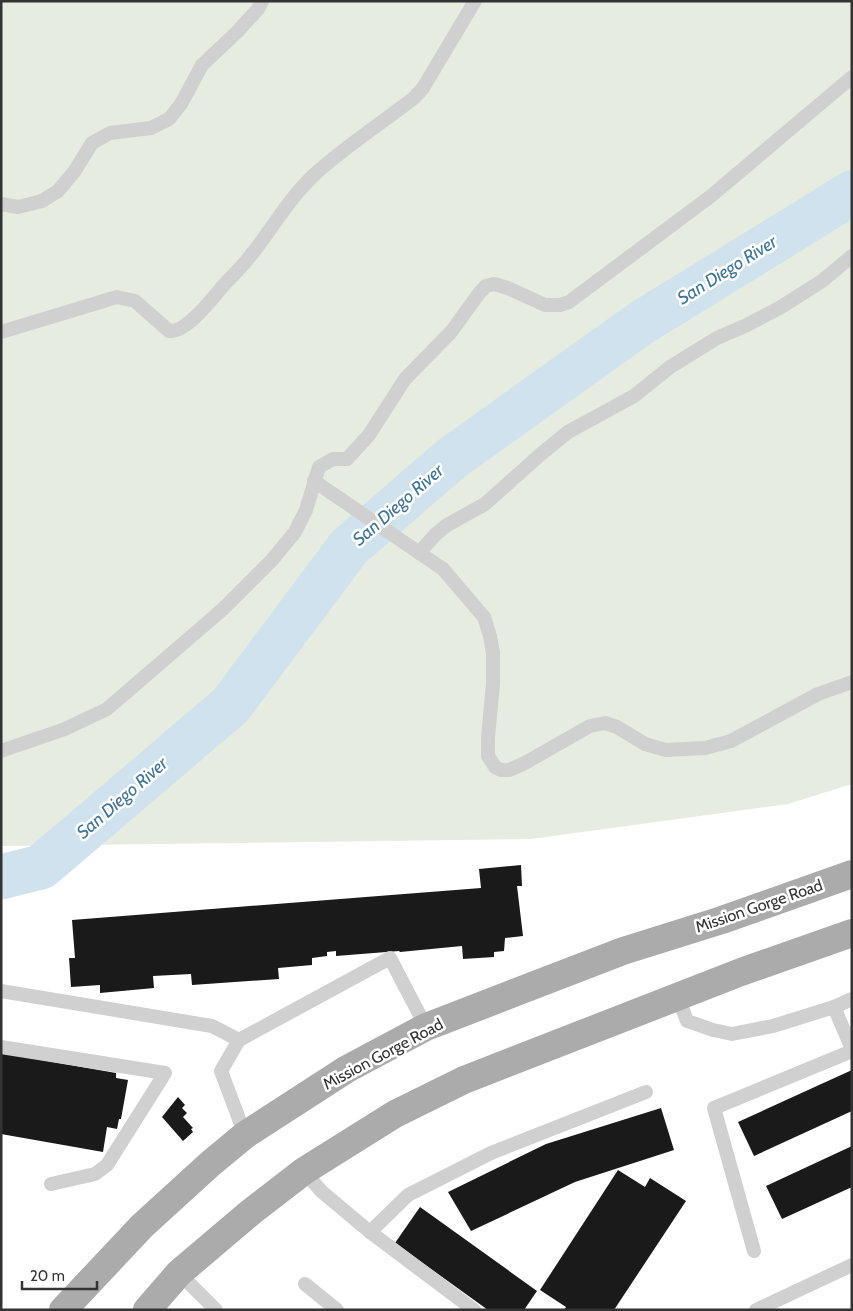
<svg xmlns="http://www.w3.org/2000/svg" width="853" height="1311" font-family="Cabin,sans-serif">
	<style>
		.green { fill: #e6ecdf }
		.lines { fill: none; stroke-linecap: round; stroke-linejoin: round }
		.river { stroke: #cfe2ee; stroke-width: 45 }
		.building { fill: #1a1a1a }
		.lane { stroke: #d0d0d0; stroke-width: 14 }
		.primary { stroke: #ababab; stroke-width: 28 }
		.labels { text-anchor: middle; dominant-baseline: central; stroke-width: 5; stroke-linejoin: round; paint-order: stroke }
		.street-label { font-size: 16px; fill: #333; stroke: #fff }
		.water-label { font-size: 18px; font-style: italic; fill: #3f7597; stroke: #fff }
	</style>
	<rect width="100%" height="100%" fill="#fff"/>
	<polygon class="green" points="1,1 852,1 852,784 788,804 531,839 1,846"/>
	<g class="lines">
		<polyline class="river" points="1,877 41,867 230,706 349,547 452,458 641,323 852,193"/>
	</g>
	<g class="building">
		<polygon points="521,865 522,886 517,886 523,936 505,938 504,951 494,952 494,957 463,959 462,946 400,952 399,951 336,956 336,951 327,952 327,956 312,958 312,965 278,968 279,979 192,985 191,974 153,976 154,988 100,993 100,985 71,987 69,958 75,958 72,920 481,888 479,869"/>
		<polygon points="1,1053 116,1073 116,1078 128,1080 121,1119 119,1119 117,1129 107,1127 103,1152 1,1134"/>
		<polygon points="852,1070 852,1111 754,1156 738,1122"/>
		<polygon points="178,1097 185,1105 182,1108 187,1113 183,1117 193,1128 191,1129 193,1132 183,1141 162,1117"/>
		<polygon points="661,1108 674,1150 575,1182 471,1231 448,1192 546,1144"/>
		<polygon points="852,1146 852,1187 782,1219 766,1186"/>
		<polygon points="618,1170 645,1187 650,1178 686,1201 614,1310 564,1310 566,1307 540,1290"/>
		<polygon points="420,1207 537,1291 524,1310 488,1310 395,1243"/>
	</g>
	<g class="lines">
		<g class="lane">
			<polyline points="1,204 18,207 42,201 58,191 74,172 92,143 110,133 151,128 169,119 181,104 202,65 237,32 258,9 262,1"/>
			<path d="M 1,332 L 117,297 L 135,301 L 169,331 C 186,333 212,299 223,286 C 232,276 243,266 251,255 C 273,228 289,198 315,174 C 346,146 382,123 415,97 L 423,88 L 475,1"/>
			<polyline points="314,481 443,569 484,617 490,636 493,653 493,684 488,737 488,756 495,767 501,770 509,770 523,764 590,726 605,723 617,727 645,744 666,750 705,748 731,741 818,694 852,682"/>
			<polyline points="419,553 436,534 447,525 485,504 541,454 568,432 634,396 670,367 717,338 747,325 781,307 822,281 852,256"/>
			<polyline points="1,751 65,729 107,709 223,609 272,560 295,532 306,510 319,467 333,459 347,459 369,435 405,379 451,332 480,292 486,286 494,284 508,288 545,305 560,305 569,302 711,196 852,77"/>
			<polyline points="1,991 212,1026 239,1040"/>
			<polyline points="678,997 687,1021 713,1030 732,1034 773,1026 834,1007 852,999"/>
			<polyline points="834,1007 852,1049"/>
			<polyline points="1,1047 165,1073 107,1165 95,1174 51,1184"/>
			<polyline points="245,1135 221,1071 239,1040 390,958 426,1027"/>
			<polyline points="304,1171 321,1191 370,1232 474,1310"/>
			<polyline points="370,1232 408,1195 491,1153 646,1092"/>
			<polyline points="754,1251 714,1108 852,1051"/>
			<polyline points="179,1273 216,1310"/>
			<polyline points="305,1284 337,1310"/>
			<polyline points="756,1310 852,1265"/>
		</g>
		<g class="primary">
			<polyline points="63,1310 142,1226 210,1164 245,1135 347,1069 426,1027 623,951 722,920 852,874"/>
			<polyline points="147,1310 179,1273 251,1212 304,1171 395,1114 464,1080 741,972 852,933"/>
		</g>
	</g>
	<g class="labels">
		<g class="street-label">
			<text transform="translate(759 906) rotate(-19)">Mission Gorge Road</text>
			<text transform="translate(383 1054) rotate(-28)">Mission Gorge Road</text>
		</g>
		<g class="water-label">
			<text transform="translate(727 270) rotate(-32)">San Diego River</text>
			<text transform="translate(398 505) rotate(-41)">San Diego River</text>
			<text transform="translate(122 798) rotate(-41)">San Diego River</text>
		</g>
	</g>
	<rect width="853" height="1311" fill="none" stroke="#333333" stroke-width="5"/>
	<path d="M22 1281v8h75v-8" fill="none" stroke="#333333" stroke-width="2.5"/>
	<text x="30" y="1281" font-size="15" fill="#333333" stroke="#ffffff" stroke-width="4" paint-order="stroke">20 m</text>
</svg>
